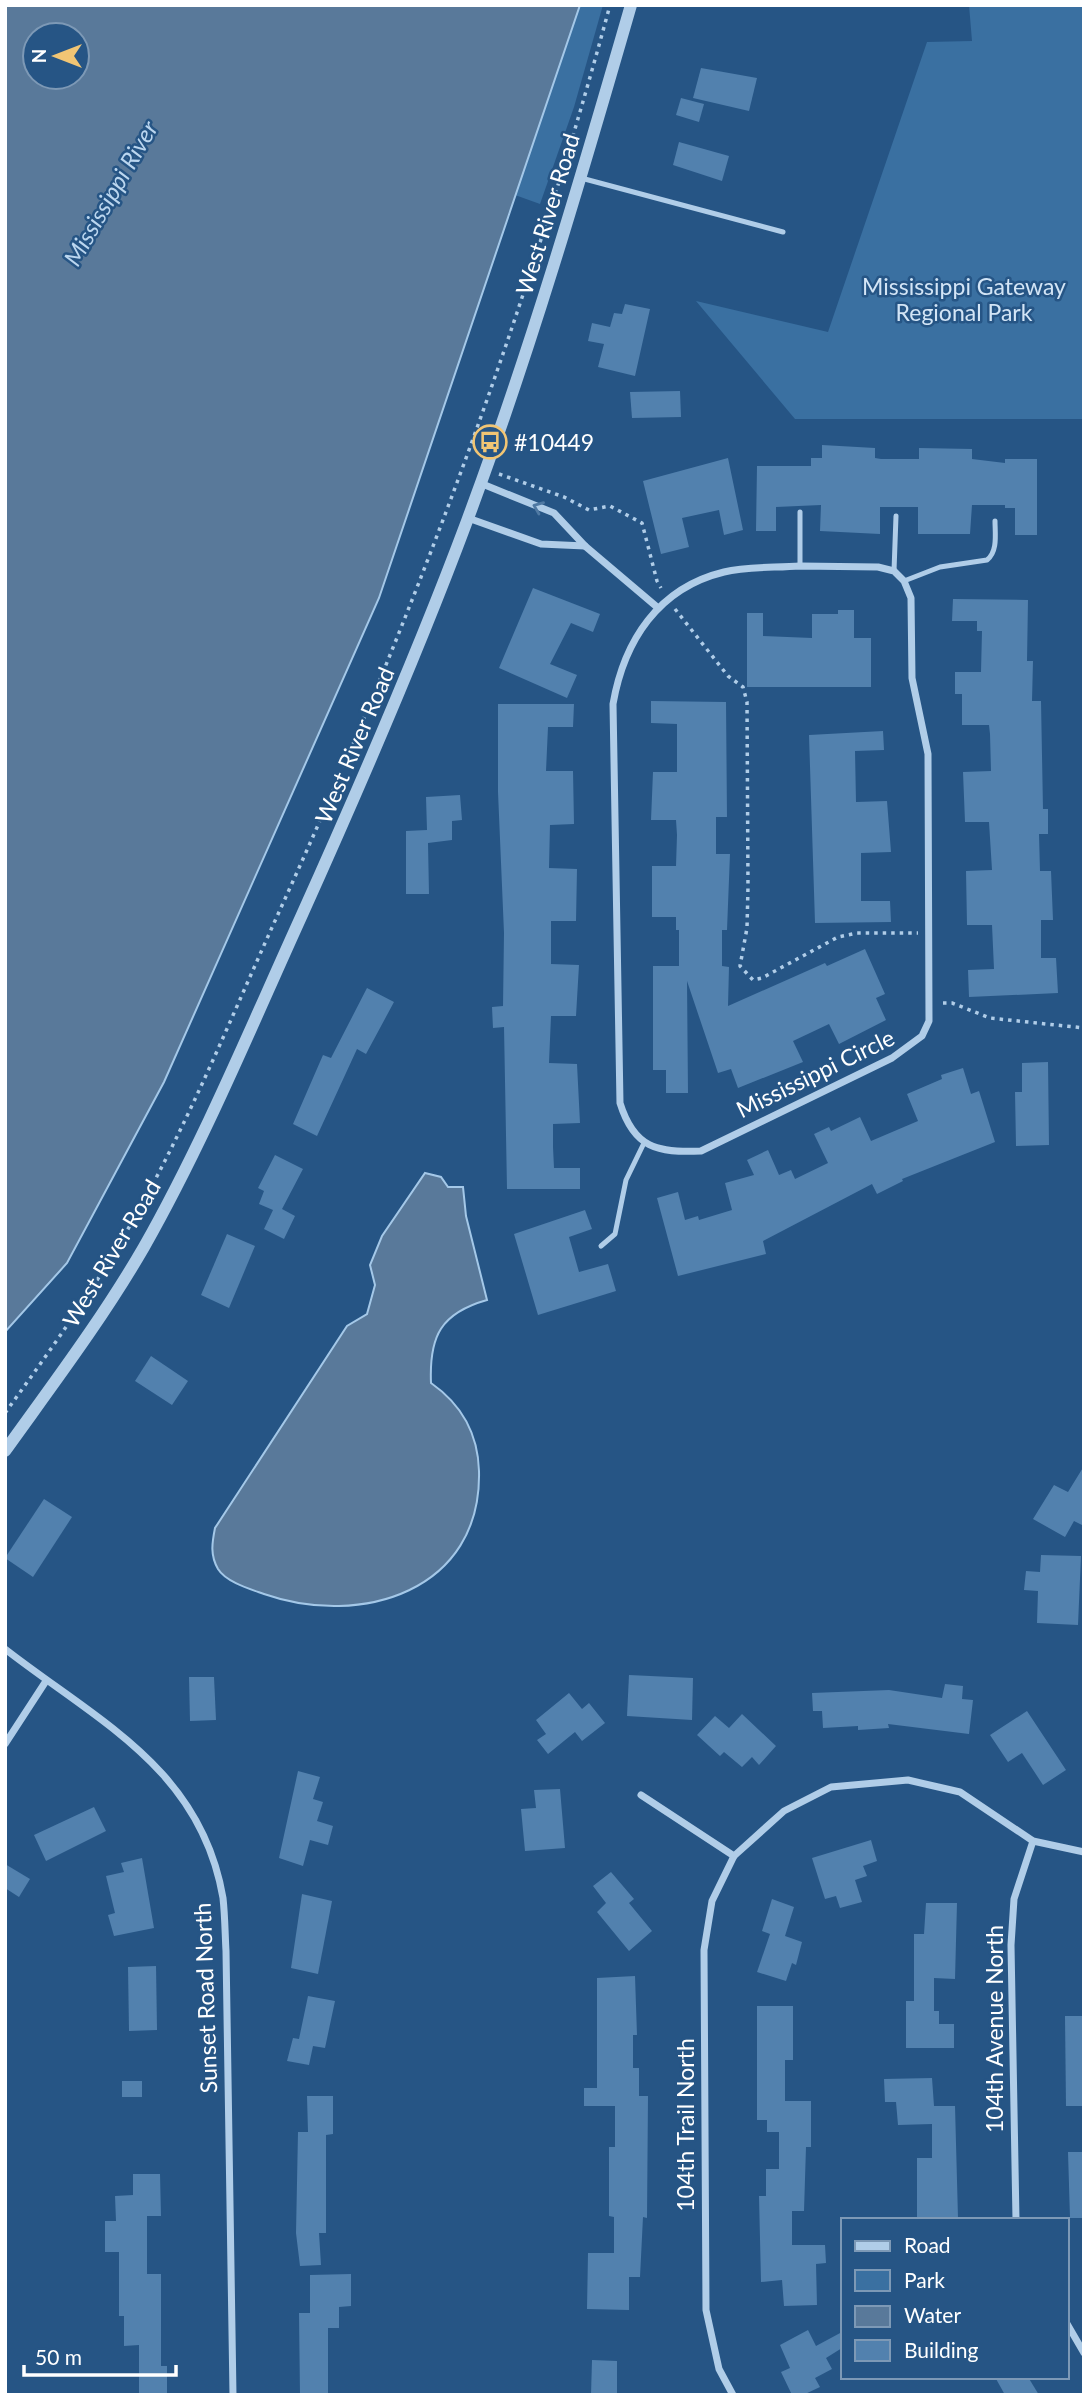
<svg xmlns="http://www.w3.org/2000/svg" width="1089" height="2400" font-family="Lato,sans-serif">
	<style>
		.green { fill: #3a70a1 }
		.water { fill: #59799a; stroke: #a4c8e8; stroke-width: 2; fill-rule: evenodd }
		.building { fill: #5281ae }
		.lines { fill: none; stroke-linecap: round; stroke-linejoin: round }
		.path { stroke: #b0cde8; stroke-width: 3.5; stroke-dasharray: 3.5 5; stroke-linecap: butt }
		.service { stroke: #b0cde8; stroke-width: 5 }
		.minor { stroke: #b0cde8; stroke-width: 7 }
		.tertiary { stroke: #b0cde8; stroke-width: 12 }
		.oneway { stroke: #4f79a3 }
		.labels { text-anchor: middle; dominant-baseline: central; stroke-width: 5; stroke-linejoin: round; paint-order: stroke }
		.street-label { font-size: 23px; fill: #fff; stroke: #265585 }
		.park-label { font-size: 23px; fill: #d3e5f6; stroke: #265585 }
		.poi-label { font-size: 23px; fill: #fff; stroke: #265585; text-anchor: start }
		.water-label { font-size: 24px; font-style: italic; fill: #bbd6ef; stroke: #265585 }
	</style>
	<rect width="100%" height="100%" fill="#265585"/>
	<g class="green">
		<polygon points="580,5 603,5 574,107 540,204 515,195"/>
		<polygon points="969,5 1084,5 1084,419 795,419 696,301 828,332 927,42 972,41"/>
	</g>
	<g class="water">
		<path d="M 5,5 L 580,5 L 379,598 L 164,1082 L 67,1263 L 5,1332 ZM 35,35 L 77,35 L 77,77 L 35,77 Z"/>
		<path d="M 425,1173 L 441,1177 L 448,1187 L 463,1187 L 466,1216 L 487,1300 C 441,1313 429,1336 431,1383 C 461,1404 478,1434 479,1471 C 482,1591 361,1628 264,1594 C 250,1589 226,1582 218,1569 C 210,1555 212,1543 215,1528 L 347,1326 L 367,1314 L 375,1285 L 370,1265 L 382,1236 Z"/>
	</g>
	<g class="building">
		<polygon points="701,68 757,78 749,111 693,98"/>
		<polygon points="681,98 704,104 699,122 676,115"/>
		<polygon points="679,142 729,156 722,181 673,165"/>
		<polygon points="625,304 650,309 635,376 598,367 604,344 588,341 592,323 610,327 614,313 622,314"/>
		<polygon points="680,391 681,417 632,418 630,392"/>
		<polygon points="822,445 875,448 875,458 881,459 919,459 919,448 972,449 972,459 1005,463 1005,459 1037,459 1037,535 1015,535 1015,508 1005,508 1005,505 972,505 970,534 918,534 918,507 880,507 880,534 820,531 821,505 776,507 776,531 756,531 757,466 811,466 811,458 822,458"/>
		<polygon points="728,458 743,530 724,535 719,510 682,518 689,547 661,554 643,481"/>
		<polygon points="533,588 600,614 593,632 571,623 550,664 577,675 567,698 499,668"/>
		<polygon points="953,599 1028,600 1027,661 1033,661 1032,701 1041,701 1043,809 1048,809 1048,834 1039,834 1040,871 1051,871 1053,920 1041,920 1041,958 1056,958 1058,993 969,997 968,970 994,969 992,925 967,925 966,871 992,870 989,822 965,822 963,772 991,771 990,734 989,725 962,725 962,694 955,694 955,672 981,672 982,631 977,631 977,621 952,621"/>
		<polygon points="838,610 854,610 854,638 871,638 871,687 747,687 747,613 763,613 763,636 812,638 812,614 838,614"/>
		<polygon points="651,701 726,702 727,817 716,817 716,854 730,854 727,930 722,930 722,966 729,967 728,1006 825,963 827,966 865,949 885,994 876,998 886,1020 839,1044 829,1024 793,1041 803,1062 738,1088 731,1069 718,1073 687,981 688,1093 666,1093 666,1070 653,1070 653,966 679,966 679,930 676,930 676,917 652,917 652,866 676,866 677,835 676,820 651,820 653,772 677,772 677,724 651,723"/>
		<polygon points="498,704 574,704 573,727 548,727 546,771 573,771 574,824 550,825 549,868 577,869 576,921 551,921 551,964 579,965 576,1016 551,1016 549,1063 577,1064 580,1123 553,1124 553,1147 554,1168 580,1168 580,1189 507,1189 504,1027 493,1028 492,1007 503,1006 504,933 498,792"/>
		<polygon points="883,731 884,750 855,751 856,802 887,801 891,852 861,853 861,901 890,901 891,922 815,923 809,735"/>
		<polygon points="460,795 462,820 452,821 452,840 428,843 429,894 406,894 406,831 427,830 426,797"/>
		<polygon points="367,988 394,1002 366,1054 357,1049 317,1136 293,1124 323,1055 331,1058"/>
		<polygon points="1048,1062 1049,1145 1016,1146 1015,1092 1022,1092 1022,1063"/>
		<polygon points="963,1068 971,1094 979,1091 995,1142 902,1179 903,1181 877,1194 872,1184 763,1241 766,1254 678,1276 657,1198 678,1192 685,1220 698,1216 699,1220 732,1210 725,1183 754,1175 747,1160 768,1150 779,1175 791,1170 795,1179 828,1163 814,1134 829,1127 831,1131 860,1117 871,1141 918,1121 907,1094 942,1079 941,1075"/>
		<polygon points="275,1155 303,1169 282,1209 295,1216 284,1239 264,1229 273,1210 259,1204 264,1191 258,1188"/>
		<polygon points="585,1210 592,1229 569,1237 579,1272 608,1264 616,1291 538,1315 514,1234"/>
		<polygon points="227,1234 255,1246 229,1308 201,1295"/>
		<polygon points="151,1356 188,1381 172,1405 135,1381"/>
		<polygon points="1084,1466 1084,1526 1074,1521 1065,1537 1033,1519 1054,1485 1068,1492"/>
		<polygon points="44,1499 72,1517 33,1577 5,1558"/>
		<polygon points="1041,1555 1081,1556 1078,1625 1037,1623 1038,1591 1024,1590 1026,1571 1040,1572"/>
		<polygon points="629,1675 693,1678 692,1720 627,1716"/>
		<polygon points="189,1677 214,1677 216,1720 190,1721"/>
		<polygon points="945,1684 963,1686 962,1699 973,1700 969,1734 888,1724 889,1728 858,1730 858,1726 823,1728 822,1711 813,1711 812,1693 889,1690 942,1698"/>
		<polygon points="569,1693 582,1709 589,1703 605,1723 582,1741 575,1732 548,1754 537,1740 546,1734 536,1720"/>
		<polygon points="1027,1711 1066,1770 1043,1785 1022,1753 1008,1762 990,1735"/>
		<polygon points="742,1714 776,1746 759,1765 752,1757 742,1767 724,1752 720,1756 697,1735 715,1716 729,1728"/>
		<polygon points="298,1771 320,1777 313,1799 323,1802 317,1821 333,1826 328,1845 310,1840 303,1866 279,1858"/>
		<polygon points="560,1789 565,1848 525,1851 521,1809 536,1808 534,1790"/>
		<polygon points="94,1807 106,1831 46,1861 34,1835"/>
		<polygon points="871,1840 877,1861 863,1866 867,1876 855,1880 862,1902 840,1908 836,1896 825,1899 812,1858"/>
		<polygon points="142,1858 154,1928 114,1936 108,1915 115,1913 106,1876 124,1872 121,1863"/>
		<polygon points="5,1864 30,1879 19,1897 5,1888"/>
		<polygon points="611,1872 634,1899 629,1903 652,1931 629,1951 597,1912 606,1903 593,1886"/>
		<polygon points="302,1894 332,1901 318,1974 291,1968"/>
		<polygon points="772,1899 794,1907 785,1936 802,1942 796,1965 792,1963 786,1981 757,1972 770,1934 762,1931"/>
		<polygon points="926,1903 957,1903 955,1979 934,1978 934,2011 939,2011 939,2024 954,2024 954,2048 906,2048 906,2001 914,2001 914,1934 924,1934"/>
		<polygon points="156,1966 157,2030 129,2031 128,1967"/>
		<polygon points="635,1976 637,2035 633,2035 633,2068 639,2068 639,2096 648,2096 647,2218 643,2217 640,2277 629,2277 629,2310 587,2309 588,2253 614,2253 614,2217 609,2216 609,2147 615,2147 615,2106 584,2106 584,2088 597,2088 597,1978"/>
		<polygon points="308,1996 335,2001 325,2048 313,2046 309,2065 287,2061 293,2038 299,2039"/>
		<polygon points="757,2006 793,2006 793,2060 785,2060 785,2101 811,2101 811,2147 806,2147 804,2211 792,2211 792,2245 825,2245 826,2263 816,2264 817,2305 784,2306 782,2280 761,2282 759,2196 766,2196 766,2169 779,2169 779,2132 767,2132 767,2120 757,2120"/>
		<polygon points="1065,2016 1084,2016 1084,2106 1066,2106"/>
		<polygon points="932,2078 934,2106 955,2106 958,2218 917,2219 917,2158 932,2158 932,2124 898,2125 896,2102 885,2102 884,2079"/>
		<rect x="122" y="2081" width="20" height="16"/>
		<polygon points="307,2096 333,2096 333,2134 326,2135 326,2233 319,2233 321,2265 300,2266 296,2233 298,2132 308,2132"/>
		<polygon points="1068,2152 1084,2152 1084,2218 1070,2218"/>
		<polygon points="133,2174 160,2174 161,2216 147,2216 147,2274 161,2274 161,2366 167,2366 167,2395 139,2395 139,2345 124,2346 124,2316 119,2316 119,2252 105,2252 105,2221 116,2221 115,2196 133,2195"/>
		<polygon points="351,2274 351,2306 339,2307 339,2328 328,2328 328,2395 300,2395 299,2313 310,2313 310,2275"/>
		<polygon points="808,2330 816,2346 842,2332 842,2348 826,2358 832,2369 815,2378 820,2387 803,2395 792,2395 781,2372 790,2368 780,2345"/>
		<polygon points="592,2360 617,2361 617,2395 591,2395"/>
		<polygon points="995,2377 1028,2377 1039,2395 1005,2395"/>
	</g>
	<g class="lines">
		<g class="path">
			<polyline points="499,474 564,497 589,510 610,506 642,523 657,581 661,588"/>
			<polyline points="675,609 728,676 743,687 747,702 748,887 747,928 740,966 753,980 762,978 838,937 857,933 918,933"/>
			<polyline points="943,1003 952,1003 990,1018 1084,1028"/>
			<path d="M 5,1413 C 52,1348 98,1284 137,1213 C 191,1117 233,1013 279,912 C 413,619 526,317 610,5"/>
		</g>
		<g class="service">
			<polyline points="581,178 783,232"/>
			<polyline points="800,512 800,566"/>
			<polyline points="894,571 896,516"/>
			<path d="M 904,581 L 940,567 L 987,560 C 998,551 995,534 995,521"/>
			<polyline points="601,1246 615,1234 626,1180 644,1143"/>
		</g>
		<g class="minor">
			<polyline points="480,483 554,513 585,546 657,607"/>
			<polyline points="468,518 541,544 585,546"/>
			<path d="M 800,566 L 878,567 L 894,571 L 904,581 L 911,598 L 912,678 L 928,754 L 929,1021 L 922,1036 L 892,1058 L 701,1151 C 657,1153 634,1148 620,1103 L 613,704 C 624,641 658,588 724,572 C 747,566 775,568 800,566 Z"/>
			<path d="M 5,1649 C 99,1722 201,1769 223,1898 C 225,1916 225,1934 226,1951 L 233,2395"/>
			<polyline points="5,1744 46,1681"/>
			<polyline points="641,1795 734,1856"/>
			<polyline points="1016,2220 1011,1945 1014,1899 1033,1841"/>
			<polyline points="1066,2322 1084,2353"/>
			<polyline points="733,2395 719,2369 706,2310 704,1950 712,1901 734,1856 784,1811 831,1787 908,1780 960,1792 1033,1841 1084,1852"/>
		</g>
		<path class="tertiary" d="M 5,1451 C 53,1384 103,1318 144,1247 C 204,1141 251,1027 301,917 C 360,786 417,655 467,521 C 530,352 581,178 631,5"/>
	</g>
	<defs><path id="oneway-chevron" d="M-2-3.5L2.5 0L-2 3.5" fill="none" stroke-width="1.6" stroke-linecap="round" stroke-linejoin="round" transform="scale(1.75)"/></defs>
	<use class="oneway" href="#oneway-chevron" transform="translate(538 507) rotate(-158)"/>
	<defs>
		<symbol id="bus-ring" viewBox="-11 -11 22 22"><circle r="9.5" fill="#265585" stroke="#f1c574" stroke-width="1.5"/><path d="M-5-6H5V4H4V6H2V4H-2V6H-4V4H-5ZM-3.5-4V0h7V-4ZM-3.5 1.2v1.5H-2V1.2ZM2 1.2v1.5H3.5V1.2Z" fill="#f1c574"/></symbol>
	</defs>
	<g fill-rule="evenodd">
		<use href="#bus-ring" x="471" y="423" width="38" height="38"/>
	</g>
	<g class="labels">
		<g class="street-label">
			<text transform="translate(547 214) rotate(-73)">West River Road</text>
			<text transform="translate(354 745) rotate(-67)">West River Road</text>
			<text transform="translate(815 1073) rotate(-26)">Mississippi Circle</text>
			<text transform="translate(111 1253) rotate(-59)">West River Road</text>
			<text transform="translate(205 1998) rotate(-92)">Sunset Road North</text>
			<text transform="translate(994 2029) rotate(-90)">104th Avenue North</text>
			<text transform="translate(685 2125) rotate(-90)">104th Trail North</text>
		</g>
		<g class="park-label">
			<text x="964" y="286">Mississippi Gateway<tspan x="964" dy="26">Regional Park</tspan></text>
		</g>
		<g class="poi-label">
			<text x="514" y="442">#10449</text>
		</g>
		<g class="water-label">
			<text transform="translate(110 193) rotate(-60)">Mississippi River</text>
		</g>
	</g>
	<rect width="1089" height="2400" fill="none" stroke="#ffffff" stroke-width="14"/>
	<rect x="841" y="2218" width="228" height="161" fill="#265585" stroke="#7d99b6" stroke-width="2"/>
	<rect x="855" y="2241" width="35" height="10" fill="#b0cde8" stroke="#7d99b6" stroke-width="2"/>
	<text x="904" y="2253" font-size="21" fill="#ffffff">Road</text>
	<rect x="855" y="2270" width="35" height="21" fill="#3a70a1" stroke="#7d99b6" stroke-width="2"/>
	<text x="904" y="2288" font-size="21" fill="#ffffff">Park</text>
	<rect x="855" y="2306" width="35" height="21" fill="#59799a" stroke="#7d99b6" stroke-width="2"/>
	<text x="904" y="2323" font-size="21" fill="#ffffff">Water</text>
	<rect x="855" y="2340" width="35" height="21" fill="#5281ae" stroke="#7d99b6" stroke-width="2"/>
	<text x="904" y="2358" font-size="21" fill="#ffffff">Building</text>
	<g transform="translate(56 56) rotate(270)"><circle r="33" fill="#265585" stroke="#7d99b6" stroke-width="2"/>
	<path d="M0-5L12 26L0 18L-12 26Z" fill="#f1c574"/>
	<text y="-10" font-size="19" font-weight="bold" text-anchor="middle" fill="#ffffff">N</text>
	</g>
	<path d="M24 2365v10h152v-10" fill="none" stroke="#ffffff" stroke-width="3.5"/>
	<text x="35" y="2365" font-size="21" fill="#ffffff" stroke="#265585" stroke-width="5" paint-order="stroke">50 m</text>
</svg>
